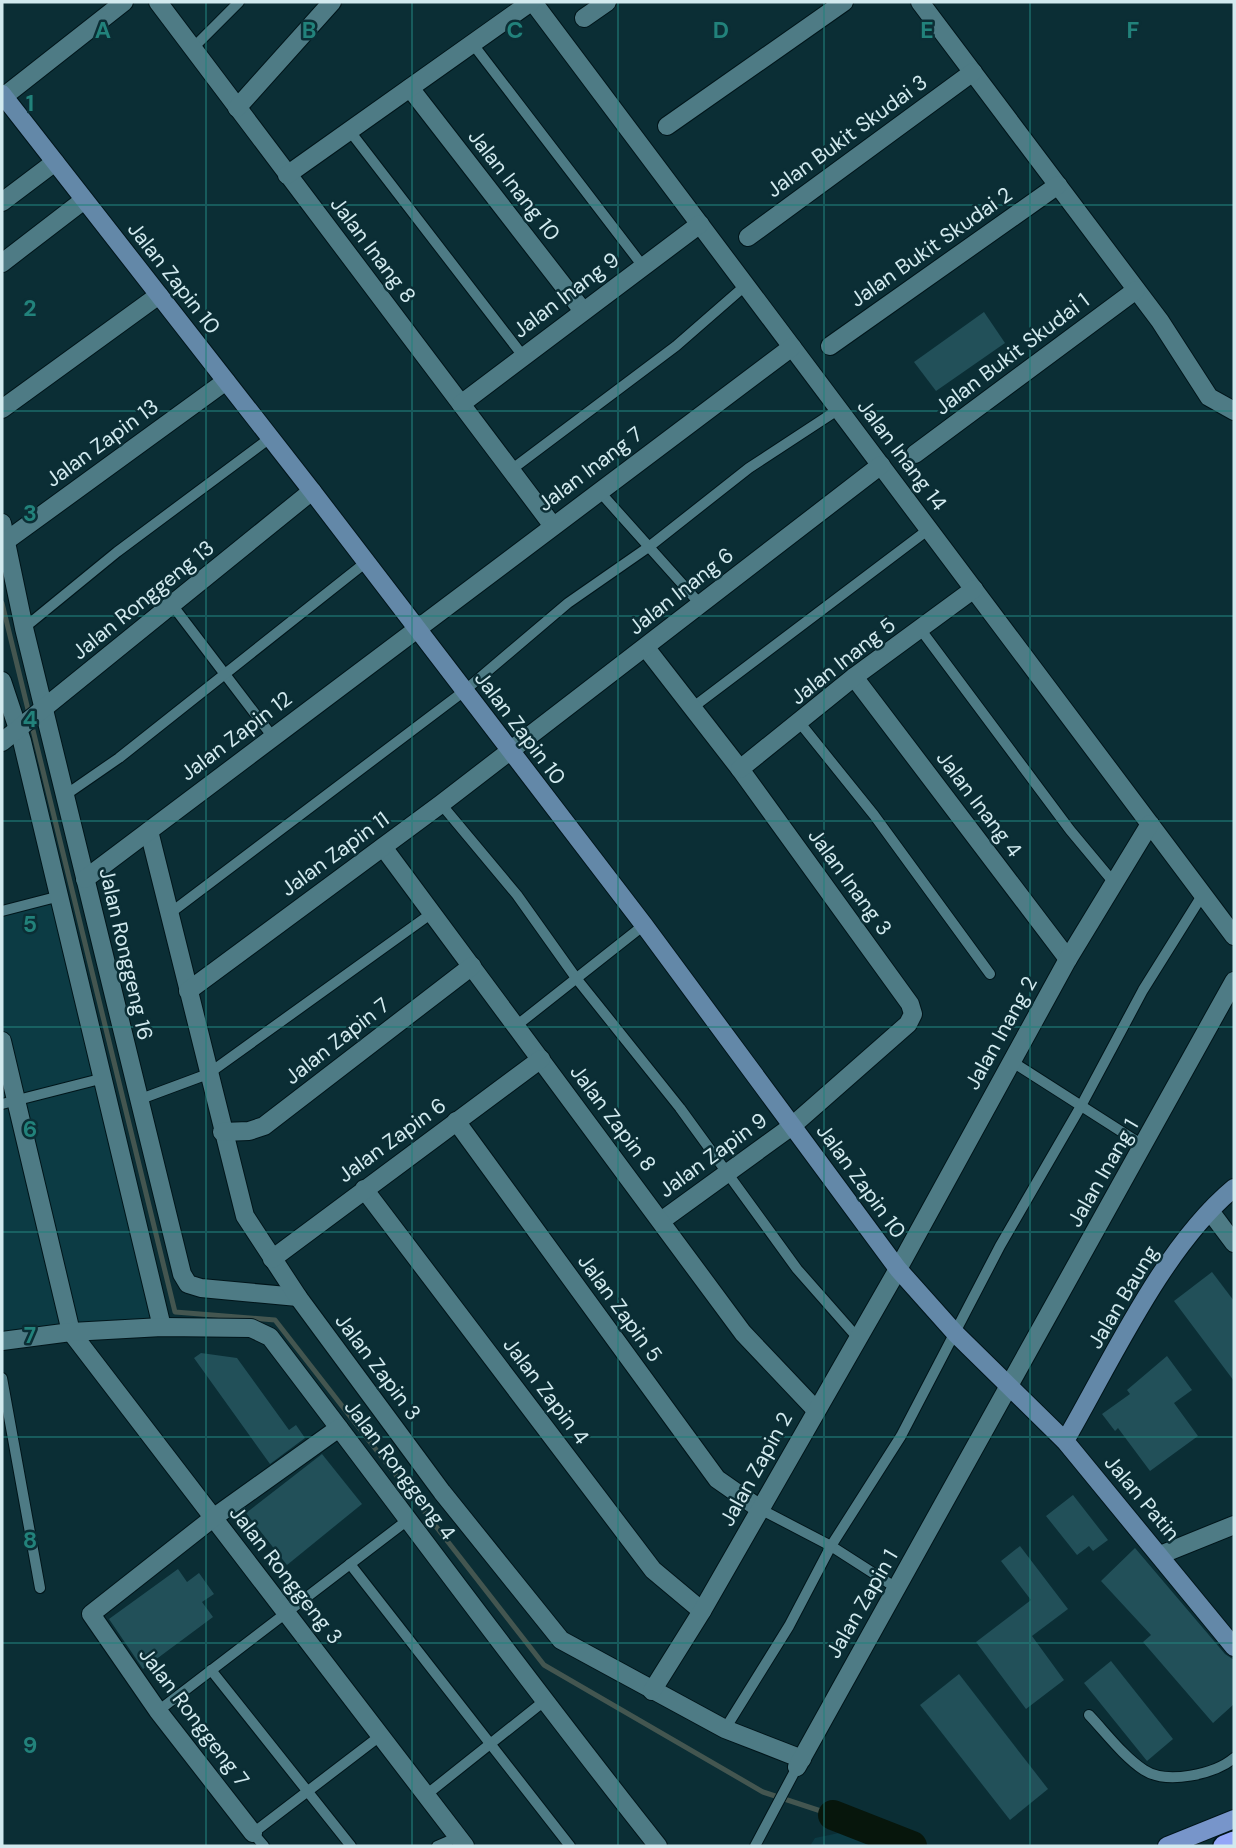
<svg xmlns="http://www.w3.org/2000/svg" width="1236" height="1848" font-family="'DM Sans',sans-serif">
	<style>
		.built { fill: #0c3b44 }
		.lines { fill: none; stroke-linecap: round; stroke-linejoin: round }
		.stream { stroke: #445650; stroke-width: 5 }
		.river { stroke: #07160c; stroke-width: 30 }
		.building { fill: #225059 }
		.lane-casing { stroke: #00151a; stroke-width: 12 }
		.street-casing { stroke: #00151a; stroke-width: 20 }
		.secondary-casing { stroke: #00151a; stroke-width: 20 }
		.primary-casing { stroke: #00151a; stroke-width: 20 }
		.highway-casing { stroke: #00151a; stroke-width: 24 }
		.lane { stroke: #4e7b85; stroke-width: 10 }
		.street { stroke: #4e7b85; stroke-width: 18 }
		.secondary { stroke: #6388a8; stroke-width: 18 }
		.primary { stroke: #7795ca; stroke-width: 18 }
		.highway { stroke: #93a6f8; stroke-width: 21 }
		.grid { fill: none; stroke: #22827b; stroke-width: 2; stroke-opacity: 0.55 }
		.labels { text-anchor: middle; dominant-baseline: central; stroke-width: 5; stroke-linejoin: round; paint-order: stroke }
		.street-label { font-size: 21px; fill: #d2eaef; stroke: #0b2e35 }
		.grid-label { font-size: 23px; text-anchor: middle; font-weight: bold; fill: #22827b; stroke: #0b2e35; stroke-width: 5; stroke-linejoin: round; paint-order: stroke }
	</style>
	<rect width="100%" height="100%" fill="#0b2e35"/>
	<g class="built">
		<polygon points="55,901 154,1321 2,1335 2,915"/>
		<polygon points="858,1829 876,1846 810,1846 815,1838"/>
	</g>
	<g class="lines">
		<polyline class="stream" points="2,603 175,1312 275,1320 544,1665 763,1792 833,1815"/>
		<polyline class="river" points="833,1815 912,1846"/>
	</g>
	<g class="building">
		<polygon points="984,312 1005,343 936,391 914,362"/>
		<polygon points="1212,1272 1234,1301 1234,1381 1174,1301"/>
		<polygon points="201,1353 237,1358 289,1430 296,1425 305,1438 270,1464 194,1358"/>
		<polygon points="1167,1356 1192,1390 1174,1403 1198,1436 1150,1471 1118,1428 1115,1431 1102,1414 1130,1394 1127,1390"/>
		<polygon points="322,1454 362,1504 287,1565 246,1513"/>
		<polygon points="1073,1495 1108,1540 1093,1551 1089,1546 1077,1555 1046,1516"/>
		<polygon points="1020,1546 1068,1609 1032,1636 1064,1680 1026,1709 976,1642 1031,1600 1001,1561"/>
		<polygon points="1135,1548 1225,1654 1234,1660 1234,1704 1213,1723 1143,1642 1151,1635 1101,1581"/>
		<polygon points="178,1569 187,1582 199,1573 214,1594 202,1602 213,1617 143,1669 109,1619"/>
		<polygon points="1111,1661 1173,1739 1147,1761 1084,1683"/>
		<polygon points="959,1674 1048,1789 1010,1820 920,1705"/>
	</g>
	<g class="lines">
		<defs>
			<g id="lane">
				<polyline points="472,43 642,265"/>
				<polyline points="193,48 239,2"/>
				<polyline points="349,130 523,356"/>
				<polyline points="511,470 676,346 746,285"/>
				<polyline points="599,491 701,605"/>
				<polyline points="173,606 272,736"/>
				<polyline points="24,628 117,552 270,438"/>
				<polyline points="921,630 1070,830 1115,884"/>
				<polyline points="692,708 929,529"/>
				<polyline points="800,723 874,815 990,974"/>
				<polyline points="64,796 119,758 365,563"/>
				<polyline points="441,804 517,895 576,978 680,1108 797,1269 856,1336"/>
				<polyline points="2,911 60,896"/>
				<polyline points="169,914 463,692 568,603 650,546 749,468 839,409"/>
				<polyline points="516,1026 644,925"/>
				<polyline points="1011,1061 1144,1146"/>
				<polyline points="138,1100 208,1074 432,913"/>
				<polyline points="2,1104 104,1078"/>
				<polyline points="2,1378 40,1588"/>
				<polyline points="760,1509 831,1546 898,1589"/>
				<polyline points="350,1564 570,1846"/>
				<polyline points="211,1670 351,1846"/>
				<polyline points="158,1711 409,1519"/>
				<path d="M 1089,1715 C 1106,1733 1124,1757 1144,1770 C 1167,1785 1215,1774 1234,1758"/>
				<polyline points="725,1729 789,1626 831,1546 901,1436 1000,1246 1081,1106 1143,990 1203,894"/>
				<polyline points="426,1795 543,1702"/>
				<polyline points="264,1846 253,1833 380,1736"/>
				<polyline points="437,1846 458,1837"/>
				<polyline points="755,1846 796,1769"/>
			</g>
			<g id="street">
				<polyline points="158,2 553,526"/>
				<polyline points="533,2 1234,936"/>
				<polyline points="920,2 1160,321 1209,397 1234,411"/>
				<polyline points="584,18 607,2"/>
				<polyline points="410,88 583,311"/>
				<polyline points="2,98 124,2"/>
				<polyline points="237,108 332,2"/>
				<polyline points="667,126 844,2"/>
				<polyline points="287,175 531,2"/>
				<polyline points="2,202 55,162"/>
				<polyline points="748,237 973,72"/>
				<polyline points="2,263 84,200"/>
				<polyline points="830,346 1058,185"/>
				<polyline points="461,404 700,224"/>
				<polyline points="2,409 159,295"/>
				<polyline points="915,454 1136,290"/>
				<polyline points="2,523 24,628 182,1274 188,1284 201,1288 298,1297"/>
				<polyline points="6,541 226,381"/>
				<polyline points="646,648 740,769 910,1004 913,1014 908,1024 792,1126 661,1221"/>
				<polyline points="854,677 1068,959"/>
				<polyline points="2,681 22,741 162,1327"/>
				<polyline points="2,742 312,491"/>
				<polyline points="740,769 854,677 974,589"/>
				<polyline points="149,831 245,1216 298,1297 442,1492 561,1640 725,1729 802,1759"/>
				<polyline points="383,847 743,1333 815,1409"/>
				<polyline points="85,879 792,347"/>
				<polyline points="188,991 441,804 881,465"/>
				<polyline points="2,1041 71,1332 465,1846"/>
				<polyline points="456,1121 717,1479 760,1509"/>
				<polyline points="222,1132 249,1131 264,1126 472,966"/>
				<polyline points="364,1189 653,1570 702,1611"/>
				<polyline points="1210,1211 1234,1243"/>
				<polyline points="272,1259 541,1059"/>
				<path d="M 2,1341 L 71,1332 L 162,1327 L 251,1328 L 270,1337 C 400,1507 525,1679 658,1846"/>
				<polyline points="1160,1555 1234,1525"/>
				<polyline points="652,1691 702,1611 898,1269 1068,959 1150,824"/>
				<polyline points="797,1767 1234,981"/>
				<polyline points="253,1833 158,1711 91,1614 213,1518 339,1428"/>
			</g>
			<g id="secondary">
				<polyline points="2,94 312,491 644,925 898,1269 956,1334 1065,1441 1234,1647"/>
				<path d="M 1065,1441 C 1112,1360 1163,1247 1234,1188"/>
			</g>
			<polyline id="primary" points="1167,1846 1234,1819"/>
			<polyline id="highway" points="1224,1846 1234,1842"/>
		</defs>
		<use href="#lane" class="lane-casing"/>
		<use href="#street" class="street-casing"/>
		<use href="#secondary" class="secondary-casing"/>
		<use href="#primary" class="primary-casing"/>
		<use href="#highway" class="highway-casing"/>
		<use href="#lane" class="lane"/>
		<use href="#street" class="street"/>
		<use href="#secondary" class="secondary"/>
		<use href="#primary" class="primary"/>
		<use href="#highway" class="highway"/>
	</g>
	<path class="grid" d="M 206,2 L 206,1846M 412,2 L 412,1846M 618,2 L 618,1846M 824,2 L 824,1846M 1030,2 L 1030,1846M 2,205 L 1234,205M 2,411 L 1234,411M 2,616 L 1234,616M 2,821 L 1234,821M 2,1027 L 1234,1027M 2,1232 L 1234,1232M 2,1437 L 1234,1437M 2,1643 L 1234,1643"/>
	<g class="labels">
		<g class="street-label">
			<text transform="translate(847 136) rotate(-36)">Jalan Bukit Skudai 3</text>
			<text transform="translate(514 185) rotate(52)">Jalan Inang 10</text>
			<text transform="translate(931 247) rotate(-35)">Jalan Bukit Skudai 2</text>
			<text transform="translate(373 250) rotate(53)">Jalan Inang 8</text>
			<text transform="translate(174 278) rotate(52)">Jalan Zapin 10</text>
			<text transform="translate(566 295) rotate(-37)">Jalan Inang 9</text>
			<text transform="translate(1012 354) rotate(-37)">Jalan Bukit Skudai 1</text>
			<text transform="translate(102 443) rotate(-36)">Jalan Zapin 13</text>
			<text transform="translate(902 455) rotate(53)">Jalan Inang 14</text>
			<text transform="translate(590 469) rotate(-37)">Jalan Inang 7</text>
			<text transform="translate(681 591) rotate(-38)">Jalan Inang 6</text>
			<text transform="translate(143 600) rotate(-39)">Jalan Ronggeng 13</text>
			<text transform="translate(843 661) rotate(-38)">Jalan Inang 5</text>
			<text transform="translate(520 728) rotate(53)">Jalan Zapin 10</text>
			<text transform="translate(236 736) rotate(-37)">Jalan Zapin 12</text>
			<text transform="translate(979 804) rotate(53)">Jalan Inang 4</text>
			<text transform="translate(335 854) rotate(-36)">Jalan Zapin 11</text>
			<text transform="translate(850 882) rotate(54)">Jalan Inang 3</text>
			<text transform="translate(126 954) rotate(77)">Jalan Ronggeng 16</text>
			<text transform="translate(1001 1033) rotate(-61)">Jalan Inang 2</text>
			<text transform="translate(337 1041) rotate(-38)">Jalan Zapin 7</text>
			<text transform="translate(613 1118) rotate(53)">Jalan Zapin 8</text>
			<text transform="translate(392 1140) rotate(-36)">Jalan Zapin 6</text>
			<text transform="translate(713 1155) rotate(-36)">Jalan Zapin 9</text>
			<text transform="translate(1103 1173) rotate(-60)">Jalan Inang 1</text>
			<text transform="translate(861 1181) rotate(54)">Jalan Zapin 10</text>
			<text transform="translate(1123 1297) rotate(-59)">Jalan Baung</text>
			<text transform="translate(620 1308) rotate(54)">Jalan Zapin 5</text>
			<text transform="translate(378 1367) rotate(53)">Jalan Zapin 3</text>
			<text transform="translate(546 1391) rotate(53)">Jalan Zapin 4</text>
			<text transform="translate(756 1469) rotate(-61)">Jalan Zapin 2</text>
			<text transform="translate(400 1470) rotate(53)">Jalan Ronggeng 4</text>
			<text transform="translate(1142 1498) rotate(50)">Jalan Patin</text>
			<text transform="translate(286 1575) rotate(52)">Jalan Ronggeng 3</text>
			<text transform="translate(862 1604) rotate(-60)">Jalan Zapin 1</text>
			<text transform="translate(194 1717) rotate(53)">Jalan Ronggeng 7</text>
		</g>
	</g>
	<g class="grid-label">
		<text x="103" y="38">A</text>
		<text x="309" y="38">B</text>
		<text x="515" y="38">C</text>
		<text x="721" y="38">D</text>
		<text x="927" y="38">E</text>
		<text x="1133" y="38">F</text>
		<text x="30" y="111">1</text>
		<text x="30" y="316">2</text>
		<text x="30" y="521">3</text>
		<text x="30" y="727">4</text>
		<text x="30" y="932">5</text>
		<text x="30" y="1137">6</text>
		<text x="30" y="1343">7</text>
		<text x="30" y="1548">8</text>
		<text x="30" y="1753">9</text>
	</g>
	<rect width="1236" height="1848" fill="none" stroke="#d2eaef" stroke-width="7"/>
</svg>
